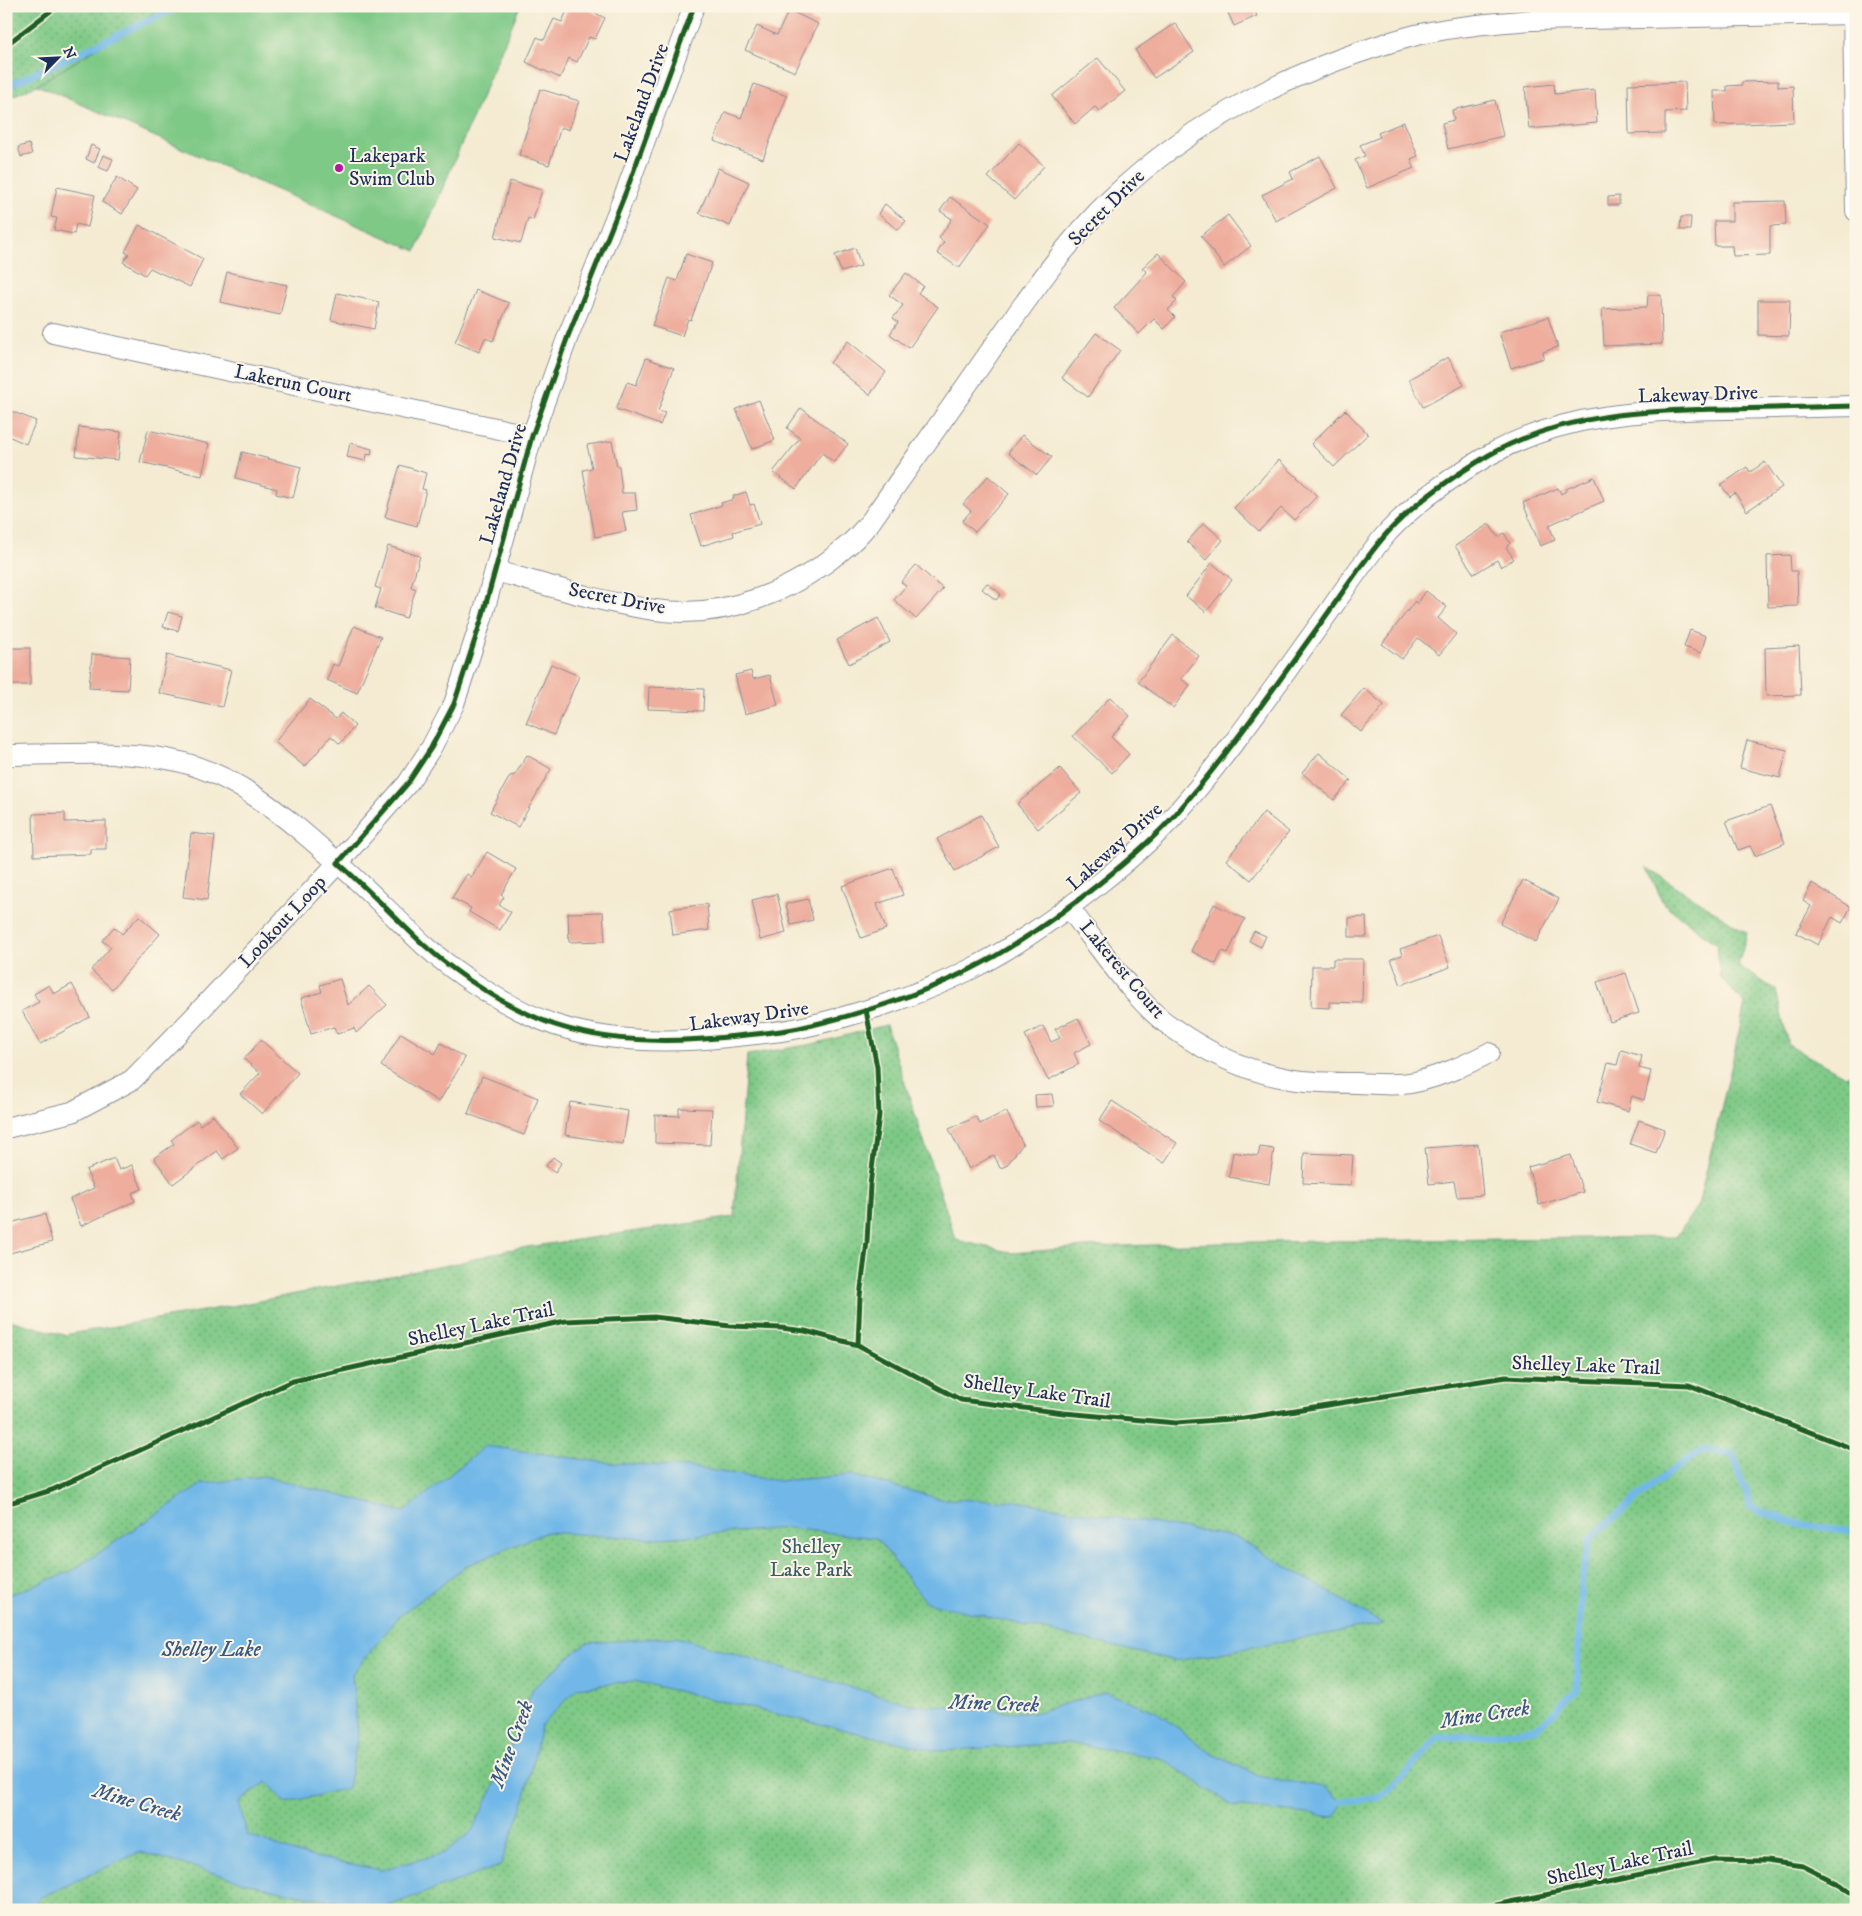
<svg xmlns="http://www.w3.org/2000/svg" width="1862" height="1916" font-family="'IM FELL DW Pica',serif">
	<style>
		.grass { fill: url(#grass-dots); stroke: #4c7c72 }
		.pitch { fill: #7ec986; stroke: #4c7c72 }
		.water { fill: #71b8e8; stroke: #4674a3 }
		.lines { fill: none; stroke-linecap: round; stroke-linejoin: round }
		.stream { stroke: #71b8e8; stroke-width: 7 }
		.building { fill: #eead9d }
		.minor-casing { stroke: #888d98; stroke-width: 22 }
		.minor { stroke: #fff; stroke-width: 20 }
		.cycleway-casing { stroke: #fcf5e5; stroke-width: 8 }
		.cycleway { stroke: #1b5e20; stroke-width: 5 }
		.poi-dot { fill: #b5179e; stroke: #fcf5e5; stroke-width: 2 }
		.labels { text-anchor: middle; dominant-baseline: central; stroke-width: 4; stroke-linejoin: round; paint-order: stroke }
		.street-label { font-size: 20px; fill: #1b2f5e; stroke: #fcf5e5 }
		.poi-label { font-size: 20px; fill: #1b2f5e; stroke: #fcf5e5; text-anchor: start }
		.park-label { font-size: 20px; fill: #395d6a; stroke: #fcf5e5 }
		.water-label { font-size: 21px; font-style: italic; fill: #355887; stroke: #fcf5e5 }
	</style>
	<defs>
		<pattern id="grass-dots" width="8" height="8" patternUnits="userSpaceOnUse" patternTransform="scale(1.25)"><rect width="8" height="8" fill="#7ec986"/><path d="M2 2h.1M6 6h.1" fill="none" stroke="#66a471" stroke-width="1.8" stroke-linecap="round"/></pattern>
	</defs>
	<rect width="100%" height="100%" fill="#fcf5e5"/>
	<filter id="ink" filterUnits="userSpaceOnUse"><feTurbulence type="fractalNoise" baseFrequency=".02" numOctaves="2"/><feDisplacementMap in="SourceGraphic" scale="10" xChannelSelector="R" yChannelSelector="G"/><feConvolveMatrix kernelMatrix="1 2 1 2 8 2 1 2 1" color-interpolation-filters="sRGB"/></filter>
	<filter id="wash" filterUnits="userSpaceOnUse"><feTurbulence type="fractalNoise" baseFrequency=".0096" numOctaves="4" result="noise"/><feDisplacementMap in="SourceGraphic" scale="20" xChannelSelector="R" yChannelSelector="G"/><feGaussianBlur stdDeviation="1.12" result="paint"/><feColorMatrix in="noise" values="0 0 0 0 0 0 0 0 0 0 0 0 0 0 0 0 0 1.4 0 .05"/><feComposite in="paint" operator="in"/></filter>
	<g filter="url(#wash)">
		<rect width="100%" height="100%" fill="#f4ebd2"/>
		<g class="grass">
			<polygon points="6,6 166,6 37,85 6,99"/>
			<polygon points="1647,867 1747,933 1738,966 1776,990 1788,1045 1845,1076 1856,1073 1856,1910 6,1910 6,1319 64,1335 243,1304 458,1263 507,1250 734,1217 747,1055 813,1044 886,1025 956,1240 1013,1253 1085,1247 1255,1242 1676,1237 1698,1205 1730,1072 1745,1004 1720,977 1717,945 1663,903"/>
		</g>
		<polygon class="pitch" points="166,6 520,6 416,251 37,85"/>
		<polygon class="water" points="485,1446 609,1463 689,1467 779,1481 851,1475 941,1499 1016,1501 1236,1537 1383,1624 1175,1661 926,1602 876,1538 787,1528 650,1539 547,1532 466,1566 400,1615 352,1674 358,1735 348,1788 286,1803 267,1782 239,1802 247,1835 300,1854 381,1870 444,1853 472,1831 507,1759 533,1688 586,1643 676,1637 910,1704 1034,1713 1105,1692 1157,1712 1212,1754 1262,1777 1324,1787 1344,1802 1334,1817 1233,1806 1161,1758 1068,1743 936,1751 634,1681 577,1688 541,1726 523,1805 500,1866 376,1910 262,1887 140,1852 39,1898 34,1910 6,1910 6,1596 70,1572 202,1484 264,1476 404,1512"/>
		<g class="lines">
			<g class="stream">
				<polyline points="6,87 180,6"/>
				<polyline points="1336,1802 1378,1798 1404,1776 1437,1738 1486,1735 1536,1729 1576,1690 1582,1580 1589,1539 1656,1482 1704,1449 1733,1454 1751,1508 1807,1526 1856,1531"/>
			</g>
		</g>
		<g id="blocks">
			<g class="building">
				<polygon points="569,6 581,6 605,18 595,39 589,37 577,62 569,58 560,78 526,62 537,37 544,40 554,19 562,22"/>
				<polygon points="1225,6 1258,6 1254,8 1257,16 1234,26"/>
				<polygon points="789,10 818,24 795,72 745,50 757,26 777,35"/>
				<polygon points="1175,23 1194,52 1154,78 1135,50"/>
				<polygon points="1098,58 1125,91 1100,111 1095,107 1075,124 1052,96"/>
				<polygon points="1778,81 1778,87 1793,86 1794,122 1715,125 1714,91 1727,91 1727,86 1742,85 1742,82"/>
				<polygon points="1685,82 1686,111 1665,112 1665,133 1629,134 1628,84"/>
				<polygon points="754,84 787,96 763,159 714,141 725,112 741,118"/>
				<polygon points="1554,84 1555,94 1595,90 1597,123 1529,129 1525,87"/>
				<polygon points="540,89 579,101 569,130 561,127 549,165 519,155"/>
				<polygon points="1495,100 1503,136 1448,149 1442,123 1454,120 1452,110"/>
				<polygon points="1404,122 1418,156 1411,159 1414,168 1367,188 1355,160 1365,156 1360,145 1380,137 1378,133"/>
				<polygon points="1019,143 1044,166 1014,200 988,177"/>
				<polygon points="29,144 32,154 21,157 18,147"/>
				<polygon points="91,145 100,149 94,163 86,159"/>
				<polygon points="103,155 113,159 108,171 98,167"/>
				<polygon points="1320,156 1337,188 1276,221 1262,195 1293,179 1290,172"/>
				<polygon points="718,168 749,182 730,226 699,213"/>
				<polygon points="117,177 137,190 122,214 102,202"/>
				<polygon points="510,181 542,190 533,220 528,218 521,243 495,237"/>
				<polygon points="57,187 95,195 88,227 76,224 74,234 54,230 57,218 51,217"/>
				<polygon points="1619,196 1619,205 1608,205 1608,197"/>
				<polygon points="950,197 990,224 959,268 937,253 944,242 939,238 952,219 940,211"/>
				<polygon points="1785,201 1786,225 1770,226 1770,255 1733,256 1732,246 1715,246 1714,221 1732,221 1732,202"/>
				<polygon points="885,204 906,221 898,230 878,214"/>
				<polygon points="1228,215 1251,246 1224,267 1201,236"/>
				<polygon points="1681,217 1691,217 1690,230 1680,230"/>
				<polygon points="139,225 203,259 190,287 150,268 145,275 123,262 129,254 125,252"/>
				<polygon points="855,248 861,266 841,272 835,255"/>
				<polygon points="1158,253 1186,282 1173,297 1177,301 1168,310 1175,317 1164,329 1154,319 1139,334 1114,308 1147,272 1142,268"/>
				<polygon points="686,254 712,263 691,320 688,319 682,336 652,326 669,278 677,281"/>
				<polygon points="227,272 287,285 280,315 220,302"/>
				<polygon points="906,273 923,286 918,293 938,307 909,348 890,334 898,322 893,318 903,305 889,295"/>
				<polygon points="476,290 509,303 493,341 485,338 479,352 455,342"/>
				<polygon points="337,293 379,302 374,329 331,320"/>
				<polygon points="1648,295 1661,295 1662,344 1604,346 1602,309 1647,307"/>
				<polygon points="1758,300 1790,300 1789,336 1758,335"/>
				<polygon points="1548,317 1558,347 1543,352 1544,358 1511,368 1499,332"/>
				<polygon points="1096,333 1120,350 1088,397 1062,378"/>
				<polygon points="848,341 886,372 870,395 830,363"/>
				<polygon points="1448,357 1464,385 1423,407 1409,379"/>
				<polygon points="646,358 674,368 658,411 665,413 660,425 616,409 627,382 636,385"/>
				<polygon points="759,400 775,440 752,449 736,409"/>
				<polygon points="801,408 848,444 834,462 822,453 796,489 773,472 800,438 787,428"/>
				<polygon points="6,409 36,421 26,444 6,435"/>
				<polygon points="1345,410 1368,434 1334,467 1311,444"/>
				<polygon points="79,427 121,432 118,460 76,456"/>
				<polygon points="148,430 209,444 202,476 140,462"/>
				<polygon points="1022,435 1052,457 1037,475 1008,453"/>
				<polygon points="612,441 617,466 619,466 622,493 635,493 637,510 622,512 626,531 595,537 583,470 592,468 587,445"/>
				<polygon points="350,443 372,449 371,455 367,454 366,461 347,457"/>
				<polygon points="242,452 301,467 293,498 276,494 277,489 236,478"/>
				<polygon points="1279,460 1317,496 1294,520 1281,508 1259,531 1234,508"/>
				<polygon points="1765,462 1782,487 1747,511 1735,493 1730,497 1721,485 1747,467 1750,472"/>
				<polygon points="400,465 426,473 422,489 426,490 417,526 385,517"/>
				<polygon points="988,476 1009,494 975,532 962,521 971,511 963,504"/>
				<polygon points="1594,477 1604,501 1549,525 1555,540 1540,546 1523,503 1558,488 1561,494 1566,491 1566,489"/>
				<polygon points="746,492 750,505 754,504 760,524 733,532 734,536 701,546 691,515 722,505 721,503 734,499 733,496"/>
				<polygon points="1204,523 1223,540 1206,560 1187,542"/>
				<polygon points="1489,524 1498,537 1504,533 1510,543 1506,547 1514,559 1501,567 1497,560 1474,574 1455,546"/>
				<polygon points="388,546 420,556 411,587 416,589 406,618 375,608 381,589 375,587"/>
				<polygon points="1790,555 1791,571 1797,571 1798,606 1768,607 1767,556"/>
				<polygon points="1212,563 1232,580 1206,612 1186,596"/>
				<polygon points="916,565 943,589 916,619 894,600 906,586 901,582"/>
				<polygon points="987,583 1001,594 996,600 982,589"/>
				<polygon points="1426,591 1447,607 1438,618 1456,634 1439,655 1418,638 1402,659 1382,644 1415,601 1417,604"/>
				<polygon points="168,612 182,616 178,631 163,627"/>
				<polygon points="878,618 890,642 849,664 837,640"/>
				<polygon points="354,626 381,637 357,693 327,680 333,664 338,666"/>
				<polygon points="1690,630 1706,636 1701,653 1684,647"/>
				<polygon points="1173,635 1199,656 1181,679 1190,685 1173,708 1138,682"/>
				<polygon points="1799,646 1801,695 1766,696 1765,648"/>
				<rect x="6" y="648" width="24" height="37"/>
				<polygon points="92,654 130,657 128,690 89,688"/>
				<polygon points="167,655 231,670 222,707 159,693"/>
				<polygon points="551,664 579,676 554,735 526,723"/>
				<polygon points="751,671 753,679 770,675 778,705 745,714 735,675"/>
				<polygon points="649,687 704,689 703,711 648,709"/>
				<polygon points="1364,688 1384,705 1361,732 1341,715"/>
				<polygon points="1110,697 1130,716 1111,737 1129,754 1112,773 1073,736"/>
				<polygon points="310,699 336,719 341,713 355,726 340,744 331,736 305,767 275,742"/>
				<polygon points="1747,740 1787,750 1780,778 1740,768"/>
				<polygon points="1319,753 1351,780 1334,800 1302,773"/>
				<polygon points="527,755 551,769 518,827 490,812 510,776 515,775"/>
				<polygon points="1060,768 1081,793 1038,829 1017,804"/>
				<polygon points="1770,806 1785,843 1755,856 1750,846 1738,850 1726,821"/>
				<polygon points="1264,812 1289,832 1251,880 1226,860"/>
				<polygon points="65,813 65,822 106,821 106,849 91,849 91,854 34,856 33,814"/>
				<polygon points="981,815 999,847 955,871 937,839"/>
				<polygon points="6,827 9,827 8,838 6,838"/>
				<polygon points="191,833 215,836 207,900 183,897"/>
				<polygon points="487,852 516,869 501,895 504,897 499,905 511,912 500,930 469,912 471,908 452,898 467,874 472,877"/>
				<polygon points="893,868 903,895 877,904 886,929 861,938 842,886"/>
				<polygon points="1523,880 1559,899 1536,942 1500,924"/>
				<polygon points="1812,883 1851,907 1842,923 1832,917 1818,945 1796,933 1811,906 1803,901"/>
				<polygon points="777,894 786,933 760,940 752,900"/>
				<polygon points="808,899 813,920 791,925 786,904"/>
				<polygon points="707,904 709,930 673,935 670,909"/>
				<polygon points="1214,904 1245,919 1228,953 1222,951 1216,964 1191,951"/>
				<polygon points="603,912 605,941 569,942 568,913"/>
				<polygon points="139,916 160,934 112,989 91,970 111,947 102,941 114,927 122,934"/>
				<polygon points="1366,917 1367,937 1349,937 1349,918"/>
				<polygon points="1254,931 1266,936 1261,947 1249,941"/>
				<polygon points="1438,936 1450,967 1401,985 1391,959 1402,955 1400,949"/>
				<polygon points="1333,959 1363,959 1362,1003 1329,1002 1329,1008 1311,1007 1312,966 1333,966"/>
				<polygon points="1626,973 1639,1013 1610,1022 1597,982"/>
				<polygon points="340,979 348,1005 369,986 387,1005 356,1033 354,1028 337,1034 334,1027 311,1034 301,998 322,992 320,985"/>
				<polygon points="72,984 90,1017 40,1044 22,1011 39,1002 34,994 49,985 54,994"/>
				<polygon points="1078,1018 1091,1044 1074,1053 1079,1064 1048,1080 1025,1035 1043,1026 1051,1042 1060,1038 1055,1029"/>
				<polygon points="401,1033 435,1054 441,1043 465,1058 439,1102 381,1066"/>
				<polygon points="261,1040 298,1073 262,1114 240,1094 260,1073 244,1059"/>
				<polygon points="1621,1050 1642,1056 1639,1068 1651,1071 1644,1100 1632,1096 1628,1111 1597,1102 1608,1063 1617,1065"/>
				<polygon points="482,1076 538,1098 524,1135 468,1114"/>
				<polygon points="1052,1094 1054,1106 1036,1107 1035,1095"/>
				<polygon points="1112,1101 1177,1143 1164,1163 1099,1121"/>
				<polygon points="570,1102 628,1111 623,1144 565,1135"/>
				<polygon points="679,1108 712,1109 710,1145 655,1143 655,1115 679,1116"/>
				<polygon points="1006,1111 1023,1144 1006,1166 1000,1168 994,1155 969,1169 949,1129 976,1117 980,1124"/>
				<polygon points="213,1115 238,1148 223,1159 217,1151 173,1184 154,1158 174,1144 171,1140 197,1120 200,1125"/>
				<polygon points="1639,1120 1665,1129 1656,1153 1630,1144"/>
				<polygon points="1478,1144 1483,1195 1457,1197 1454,1181 1429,1184 1425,1148"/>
				<polygon points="1260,1147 1274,1149 1269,1184 1229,1177 1233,1152 1258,1156"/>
				<polygon points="1304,1153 1353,1155 1351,1185 1303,1183"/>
				<polygon points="1571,1155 1583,1192 1539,1205 1528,1167"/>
				<polygon points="553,1157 561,1163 555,1173 546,1166"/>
				<polygon points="114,1158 119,1170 132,1165 142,1189 132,1193 135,1201 81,1226 70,1199 94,1188 86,1170"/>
				<polygon points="45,1214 52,1242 6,1254 6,1224"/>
			</g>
		</g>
	</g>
	<g filter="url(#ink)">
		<use href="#blocks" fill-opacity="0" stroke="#888d98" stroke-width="1"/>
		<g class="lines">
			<defs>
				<g id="minor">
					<path d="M 694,6 L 627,189 L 568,336 L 532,436 L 482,618 L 454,704 L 431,748 L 408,783 L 338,863 C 368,889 395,918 424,945 C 460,977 509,1009 555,1025 C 610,1043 670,1043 727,1037 C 751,1034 775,1033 799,1028 C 855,1016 920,995 971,969 C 1017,946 1060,915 1100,883 C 1126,862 1151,841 1174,816 C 1228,755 1275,686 1323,620 C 1344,591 1364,559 1388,532 C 1415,503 1455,475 1489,455 C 1563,413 1646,410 1728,409 C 1771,408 1813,407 1856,406"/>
					<polyline points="1853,6 1856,211"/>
					<polyline points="53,333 532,436"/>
					<path d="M 496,571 C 547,585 602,603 655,610 C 725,620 795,591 847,546 C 856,539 863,530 871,521 C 910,465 950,410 989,353 C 1027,300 1064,244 1111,199 C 1195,118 1304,65 1416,35 C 1454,26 1494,23 1533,20 L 1856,14"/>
					<path d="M 6,755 C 59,755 114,750 167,759 C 235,771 288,819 338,863 L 191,1020 L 132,1080 L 72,1112 L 6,1128"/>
					<path d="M 1069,908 C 1097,943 1134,1001 1170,1026 C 1206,1052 1247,1072 1290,1079 C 1312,1083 1336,1083 1358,1083 C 1376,1084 1398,1086 1415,1082 C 1442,1076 1465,1065 1489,1053"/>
				</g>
			</defs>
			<use href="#minor" class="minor-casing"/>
			<use href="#minor" class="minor"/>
			<defs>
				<g id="cycleway">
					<path d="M 694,6 L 627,189 L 568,336 L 532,436 L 482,618 L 454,704 L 431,748 L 408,783 L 338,863 C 368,889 395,918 424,945 C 460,977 509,1009 555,1025 C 610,1043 670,1043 727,1037 C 751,1034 775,1033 799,1028 C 855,1016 920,995 971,969 C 1017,946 1060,915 1100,883 C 1126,862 1151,841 1174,816 C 1228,755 1275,686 1323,620 C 1344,591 1364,559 1388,532 C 1415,503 1455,475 1489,455 C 1563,413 1646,410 1728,409 C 1771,408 1813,407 1856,406"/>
					<polyline points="6,45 57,6"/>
					<polyline points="858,1345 860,1296 867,1242 870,1185 879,1115 877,1067 866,1010"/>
					<polyline points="6,1504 52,1490 293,1381 565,1321 654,1317 730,1326 781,1328 805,1331 858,1345 961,1400 1064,1413 1176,1423 1244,1418 1506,1377 1689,1385 1856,1450"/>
					<polyline points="1472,1910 1714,1860 1767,1861 1803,1866 1841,1885 1856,1897"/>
				</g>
			</defs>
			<use href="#cycleway" class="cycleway-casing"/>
			<use href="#cycleway" class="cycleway"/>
		</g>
	</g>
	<circle class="poi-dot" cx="339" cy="168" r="5"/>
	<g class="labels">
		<g class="street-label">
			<text transform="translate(642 103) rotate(-70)">Lakeland Drive</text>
			<text transform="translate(1107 208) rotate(-45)">Secret Drive</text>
			<text transform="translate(293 384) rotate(12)">Lakerun Court</text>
			<text transform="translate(1698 395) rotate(-2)">Lakeway Drive</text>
			<text transform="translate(504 484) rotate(-74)">Lakeland Drive</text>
			<text transform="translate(617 599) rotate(11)">Secret Drive</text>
			<text transform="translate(1115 847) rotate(-42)">Lakeway Drive</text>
			<text transform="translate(283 922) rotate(-47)">Lookout Loop</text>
			<text transform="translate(1122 970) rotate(50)">Lakerest Court</text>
			<text transform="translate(749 1017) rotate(-8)">Lakeway Drive</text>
			<text transform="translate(481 1325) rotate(-12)">Shelley Lake Trail</text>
			<text transform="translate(1586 1366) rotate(2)">Shelley Lake Trail</text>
			<text transform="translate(1037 1392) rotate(8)">Shelley Lake Trail</text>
			<text transform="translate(1620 1864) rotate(-12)">Shelley Lake Trail</text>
		</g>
		<g class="poi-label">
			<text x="349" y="156">Lakepark<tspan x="349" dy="23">Swim Club</tspan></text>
		</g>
		<g class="park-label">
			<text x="811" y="1547">Shelley<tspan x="811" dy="23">Lake Park</tspan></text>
		</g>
		<g class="water-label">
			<text x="211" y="1650">Shelley Lake</text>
			<text transform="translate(994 1704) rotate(2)">Mine Creek</text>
			<text transform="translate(1485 1715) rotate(-9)">Mine Creek</text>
			<text transform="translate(512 1744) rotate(-70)">Mine Creek</text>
			<text transform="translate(137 1803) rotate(16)">Mine Creek</text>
		</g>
	</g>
	<rect width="1862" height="1916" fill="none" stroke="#fcf5e5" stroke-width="25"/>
	<g transform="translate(58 58) rotate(66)" stroke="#fcf5e5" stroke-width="4" paint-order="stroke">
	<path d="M0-4L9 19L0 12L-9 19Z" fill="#1b2f5e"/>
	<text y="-8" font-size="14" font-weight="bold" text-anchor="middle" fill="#1b2f5e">N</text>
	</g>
</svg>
